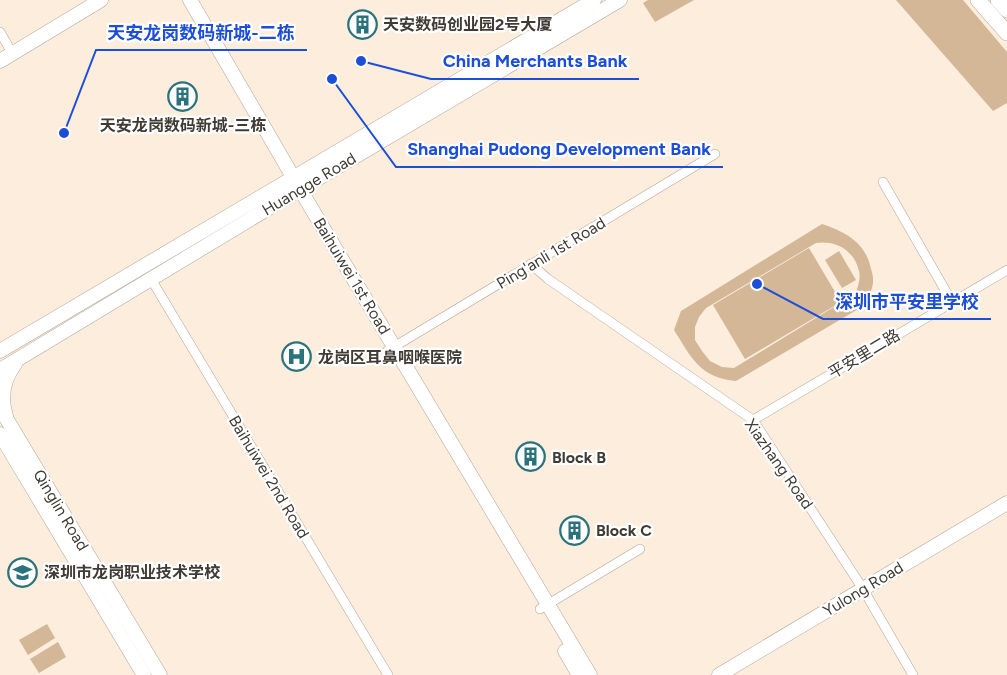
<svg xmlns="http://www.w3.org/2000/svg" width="1007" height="675" font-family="Figtree,'Noto Sans SC',sans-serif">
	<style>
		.park { fill: #d3b797; fill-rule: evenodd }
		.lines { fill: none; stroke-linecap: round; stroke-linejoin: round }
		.street-casing { stroke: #b1a495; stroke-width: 10 }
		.secondary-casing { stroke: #b1a495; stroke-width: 15 }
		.primary-casing { stroke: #b1a495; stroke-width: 16 }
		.street { stroke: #fff; stroke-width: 9 }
		.secondary { stroke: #fff; stroke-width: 14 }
		.primary { stroke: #fff; stroke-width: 15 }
		.labels { text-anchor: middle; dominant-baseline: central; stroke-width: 4.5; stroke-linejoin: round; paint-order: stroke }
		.poi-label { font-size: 16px; font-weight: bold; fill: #403b34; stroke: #fff; text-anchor: start }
		.street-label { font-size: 16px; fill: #403b34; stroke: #fff }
		.leader { fill: none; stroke: #1d4ed8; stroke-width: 2 }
		.callout-dot { fill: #1d4ed8; stroke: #fff; stroke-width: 2 }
		.callout-label { font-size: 18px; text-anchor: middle; font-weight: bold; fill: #1d4ed8; stroke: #fff; stroke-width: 4.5; stroke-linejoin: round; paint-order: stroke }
	</style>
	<rect width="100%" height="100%" fill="#fceddd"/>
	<g class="park">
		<polygon points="648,0 694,0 655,22 643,3"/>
		<polygon points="896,0 963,0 1007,52 1007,103 993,111"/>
		<path d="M 822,224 C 846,232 866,243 871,269 C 873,275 874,281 872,288 C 870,295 864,302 860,308 L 736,381 C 700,378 691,357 674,330 L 681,311 ZM 816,243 C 836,240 854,250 859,271 C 861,278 858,287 855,294 L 734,368 L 722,367 L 710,361 L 702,351 L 695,340 L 695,327 L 699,317 L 706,308 Z"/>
		<polygon points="809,248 841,302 745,359 713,305"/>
		<polygon points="839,251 856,280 842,288 825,260"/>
		<polygon points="47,624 55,638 28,655 19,640"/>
		<polygon points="58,642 66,657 39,673 30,659"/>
	</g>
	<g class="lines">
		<defs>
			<g id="street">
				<polyline points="0,32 12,53"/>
				<polyline points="883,182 952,302"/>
				<polyline points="531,264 548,279 753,420 863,589 913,675"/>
				<polyline points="151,279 388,675"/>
				<polyline points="387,351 715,154"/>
				<polyline points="753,420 1007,270"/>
				<polyline points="540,609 640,549"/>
			</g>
			<g id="secondary">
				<polyline points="190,0 307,201 590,675"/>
				<polyline points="0,61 101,0"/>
				<polyline points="0,351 594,0"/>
				<polyline points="0,370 307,185 620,0"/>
				<polyline points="0,408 160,675"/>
				<path d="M 6,416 C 0,397 3,380 15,364"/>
				<polyline points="0,434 144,675"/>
				<polyline points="565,651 579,675"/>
				<polyline points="719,675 1007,503"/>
			</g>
			<g id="primary">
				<polyline points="978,0 1007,33"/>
				<polyline points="998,0 1007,10"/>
			</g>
		</defs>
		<use href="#street" class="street-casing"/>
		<use href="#secondary" class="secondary-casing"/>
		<use href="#primary" class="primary-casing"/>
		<use href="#street" class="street"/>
		<use href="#secondary" class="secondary"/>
		<use href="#primary" class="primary"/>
	</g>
	<defs>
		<symbol id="building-ring" viewBox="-11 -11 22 22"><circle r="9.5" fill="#fff" stroke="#2b737c" stroke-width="1.5"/><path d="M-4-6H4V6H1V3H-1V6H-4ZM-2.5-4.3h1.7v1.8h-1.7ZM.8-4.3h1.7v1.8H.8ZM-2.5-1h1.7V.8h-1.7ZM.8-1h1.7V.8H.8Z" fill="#2b737c"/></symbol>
		<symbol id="hospital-ring" viewBox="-11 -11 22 22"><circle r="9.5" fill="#fff" stroke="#2b737c" stroke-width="1.5"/><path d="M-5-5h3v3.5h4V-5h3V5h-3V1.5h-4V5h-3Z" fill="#2b737c"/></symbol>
		<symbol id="school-ring" viewBox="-11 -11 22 22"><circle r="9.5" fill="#fff" stroke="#2b737c" stroke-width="1.5"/><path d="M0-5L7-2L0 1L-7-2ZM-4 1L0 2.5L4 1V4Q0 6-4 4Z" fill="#2b737c"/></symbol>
	</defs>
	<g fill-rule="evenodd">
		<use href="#building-ring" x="346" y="8" width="33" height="33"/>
		<use href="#building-ring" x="166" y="80" width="33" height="33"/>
		<use href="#hospital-ring" x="280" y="340" width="33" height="33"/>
		<use href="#building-ring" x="514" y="440" width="33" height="33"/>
		<use href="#building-ring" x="558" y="514" width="33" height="33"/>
		<use href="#school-ring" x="6" y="556" width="33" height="33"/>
	</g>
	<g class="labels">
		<g class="poi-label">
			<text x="383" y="24">天安数码创业园2号大厦</text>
			<text x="183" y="125" text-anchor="middle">天安龙岗数码新城-三栋</text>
			<text x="318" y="357">龙岗区耳鼻咽喉医院</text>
			<text x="552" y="457">Block B</text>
			<text x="596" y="530">Block C</text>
			<text x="44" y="572">深圳市龙岗职业技术学校</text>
		</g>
		<g class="street-label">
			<text transform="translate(309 184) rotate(-31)">Huangge Road</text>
			<text transform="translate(551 253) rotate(-31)">Ping'anli 1st Road</text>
			<text transform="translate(352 276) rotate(59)">Baihuiwei 1st Road</text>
			<text transform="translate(864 354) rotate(-31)">平安里二路</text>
			<text transform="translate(779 464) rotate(55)">Xiazhang Road</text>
			<text transform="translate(269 477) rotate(59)">Baihuiwei 2nd Road</text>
			<text transform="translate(61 510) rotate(59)">Qinglin Road</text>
			<text transform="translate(863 589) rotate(-31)">Yulong Road</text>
		</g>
	</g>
	<path class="leader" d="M64 133L96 50H307M361 61L431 79H639M332 79L396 167H723M757 284L823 319H991"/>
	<g class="callout-dot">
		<circle cx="64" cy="133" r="6"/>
		<circle cx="361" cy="61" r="6"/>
		<circle cx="332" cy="79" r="6"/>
		<circle cx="757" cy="284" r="6"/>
	</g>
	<g class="callout-label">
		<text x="201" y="39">天安龙岗数码新城-二栋</text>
		<text x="535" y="67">China Merchants Bank</text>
		<text x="559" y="155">Shanghai Pudong Development Bank</text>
		<text x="907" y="308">深圳市平安里学校</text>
	</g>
</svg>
